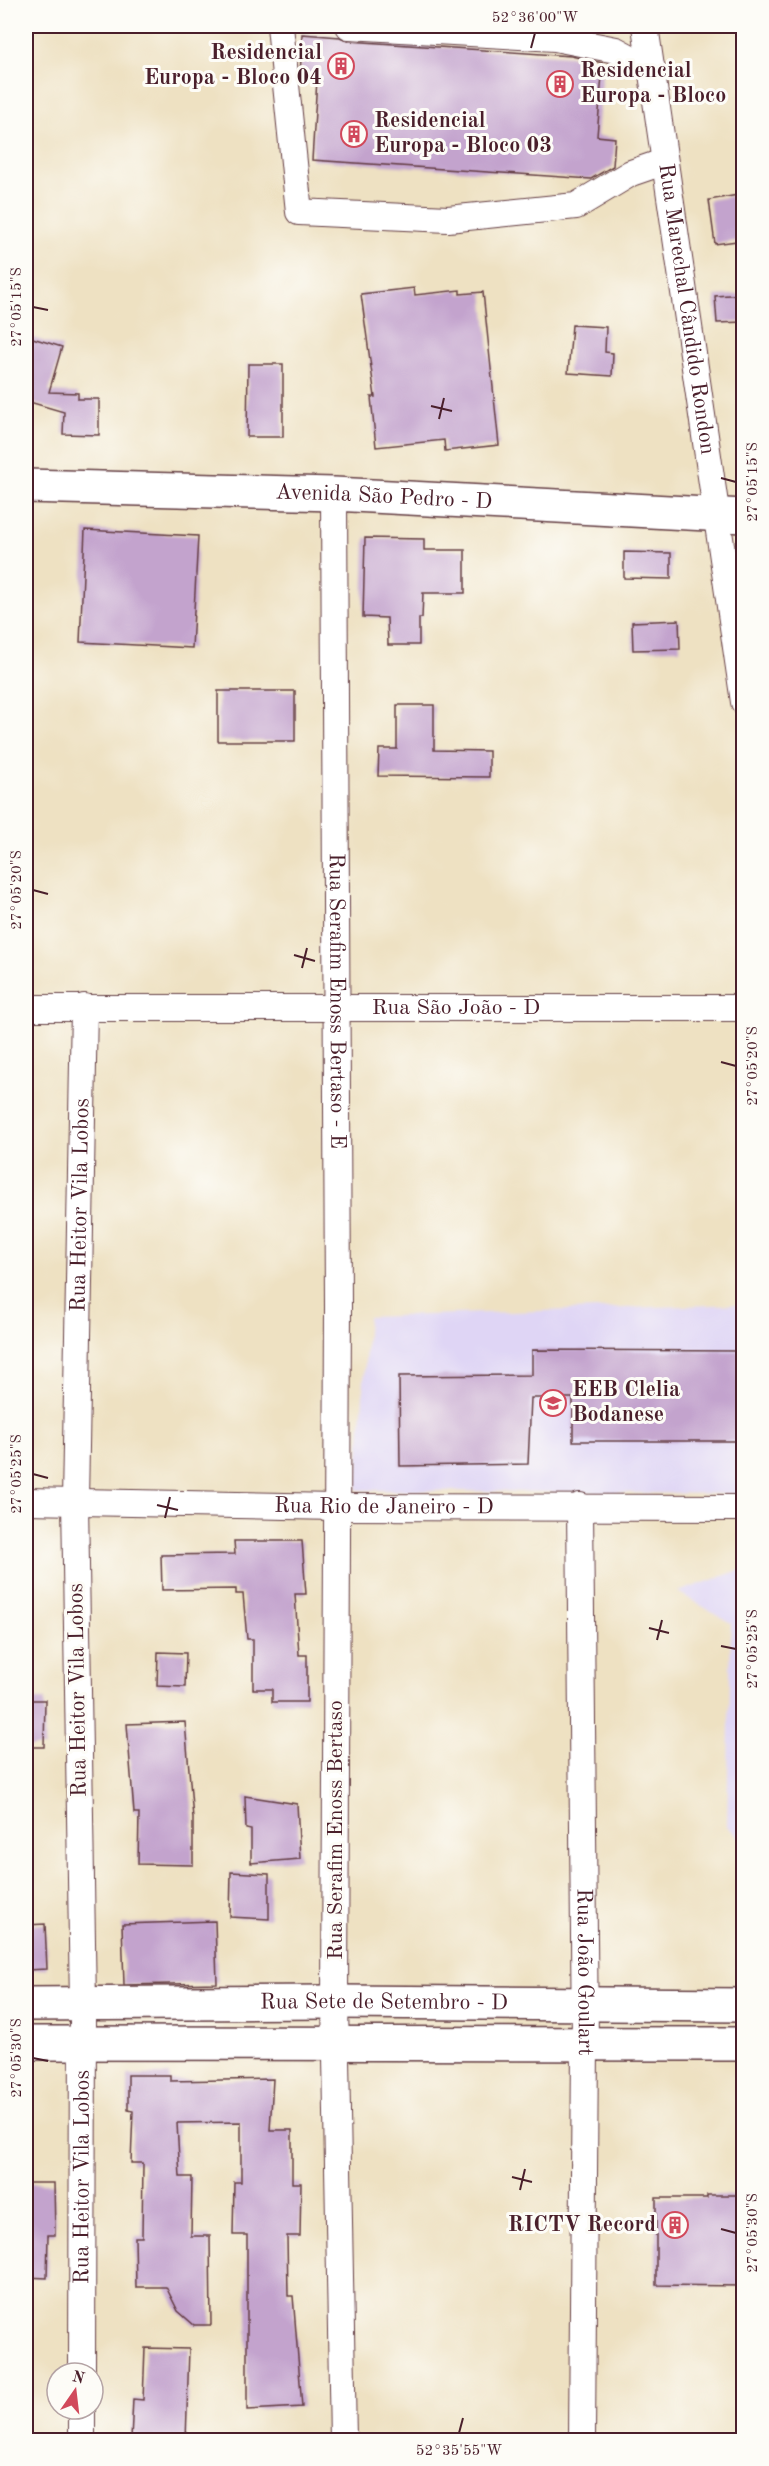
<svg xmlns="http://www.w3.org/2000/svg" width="769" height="2466" font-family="'Old Standard TT',serif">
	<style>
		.built { fill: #dfd5f5 }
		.building { fill: #c3a3cd }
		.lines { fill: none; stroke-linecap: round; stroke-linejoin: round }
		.minor-casing { stroke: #633c42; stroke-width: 28 }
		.tertiary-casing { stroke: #633c42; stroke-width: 36 }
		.minor { stroke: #fff; stroke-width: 26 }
		.tertiary { stroke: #fff; stroke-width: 33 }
		.ticks { fill: none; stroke: #4a1f2b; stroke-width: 2 }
		.labels { text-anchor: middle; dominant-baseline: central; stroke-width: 6; stroke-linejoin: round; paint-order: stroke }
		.poi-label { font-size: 22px; font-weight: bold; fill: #4a1f2b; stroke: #fdfcf7; text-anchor: start }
		.street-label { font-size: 22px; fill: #4a1f2b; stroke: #fdfcf7 }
		.neatline { fill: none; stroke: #4a1f2b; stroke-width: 2 }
		.ticks-label { font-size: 15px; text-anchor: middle; fill: #4a1f2b }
	</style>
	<rect width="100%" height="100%" fill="#fdfcf7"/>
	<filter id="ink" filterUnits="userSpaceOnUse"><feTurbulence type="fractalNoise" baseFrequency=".0167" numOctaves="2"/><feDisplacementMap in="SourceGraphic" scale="12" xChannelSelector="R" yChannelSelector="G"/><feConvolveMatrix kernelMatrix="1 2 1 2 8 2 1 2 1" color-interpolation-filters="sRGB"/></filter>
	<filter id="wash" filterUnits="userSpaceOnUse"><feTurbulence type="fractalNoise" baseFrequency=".008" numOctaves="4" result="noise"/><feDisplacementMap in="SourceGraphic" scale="24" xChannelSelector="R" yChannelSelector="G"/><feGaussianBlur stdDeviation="1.35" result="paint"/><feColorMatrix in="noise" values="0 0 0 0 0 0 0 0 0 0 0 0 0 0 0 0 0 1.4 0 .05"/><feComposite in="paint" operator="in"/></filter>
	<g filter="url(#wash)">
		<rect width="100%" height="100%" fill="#eee1c2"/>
		<g class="built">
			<polygon points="743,1304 743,1494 357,1490 368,1317"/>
			<polygon points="743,1569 744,1569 743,1841 727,1827 731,1623 678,1592"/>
		</g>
		<g id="blocks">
			<g class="building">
				<polygon points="302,34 340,37 348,41 571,56 603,63 597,136 615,138 613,166 591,179 312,160 317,79 300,78"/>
				<polygon points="744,194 744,240 715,244 709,200"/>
				<polygon points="414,288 415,295 460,290 460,294 483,292 499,445 445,451 444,440 376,447 371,397 375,397 361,294"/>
				<polygon points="744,294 744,322 717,323 715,296"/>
				<polygon points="572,325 606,327 605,352 613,353 612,376 568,373"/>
				<polygon points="26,336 62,347 49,392 78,393 78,399 99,399 99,435 63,434 64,412 26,401"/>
				<polygon points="248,364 283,364 283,437 247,437"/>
				<polygon points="85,530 198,536 192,648 80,642"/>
				<polygon points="365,538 424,539 424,550 465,550 465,593 423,593 422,618 419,618 419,645 388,645 387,618 363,617"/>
				<polygon points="624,552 671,553 671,579 624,578"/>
				<polygon points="679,620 680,649 633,650 632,622"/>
				<rect x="218" y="691" width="77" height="50"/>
				<polygon points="397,705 434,705 434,750 489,751 489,777 378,776 379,749 397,749"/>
				<polygon points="532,1350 744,1351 744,1441 573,1441 573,1398 531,1398 528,1464 400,1466 399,1376 532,1375"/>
				<polygon points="234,1541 302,1541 306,1594 295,1594 299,1655 307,1655 307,1702 272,1702 272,1689 253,1689 253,1639 247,1639 243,1594 236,1594 236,1589 162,1590 161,1555 235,1554"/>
				<polygon points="158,1652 186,1653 185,1687 157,1686"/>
				<polygon points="26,1700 45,1700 44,1747 26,1747"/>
				<polygon points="185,1722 193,1818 193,1865 138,1864 139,1813 134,1813 127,1724"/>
				<polygon points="245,1796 297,1804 300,1859 251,1863 251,1830 246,1829"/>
				<polygon points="231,1872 269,1874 269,1919 230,1917"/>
				<polygon points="215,1921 217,1983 124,1985 122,1924"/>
				<polygon points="45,1924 47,1969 26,1970 26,1925"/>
				<polygon points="128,2075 170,2075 170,2081 273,2079 270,2130 292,2130 292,2183 301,2183 300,2236 287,2236 288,2296 293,2296 302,2407 247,2410 247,2235 233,2235 234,2182 241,2182 241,2122 177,2123 180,2177 192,2177 191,2236 210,2236 211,2325 194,2325 178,2311 166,2287 136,2287 135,2237 142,2237 143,2163 131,2163 133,2111 128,2110"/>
				<polygon points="26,2183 54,2183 55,2235 48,2235 47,2278 26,2277"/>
				<polygon points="707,2195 744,2195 744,2286 656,2285 656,2198 707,2198"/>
				<polygon points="145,2348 189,2349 186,2440 131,2439 133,2399 143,2400"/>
			</g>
		</g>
	</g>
	<g filter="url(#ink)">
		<use href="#blocks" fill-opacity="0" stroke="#633c42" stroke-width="1.5"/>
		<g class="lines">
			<defs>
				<g id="minor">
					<polyline points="280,26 299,212 448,219 576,206 631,173 663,162"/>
					<polyline points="349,26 555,38 616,50 653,70"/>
					<path id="s1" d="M 645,26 L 744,702"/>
					<path id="s2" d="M 334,494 L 338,1306 L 335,2002 L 343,2440"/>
					<path id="s3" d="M 26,1008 L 744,1008"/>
					<path id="s4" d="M 26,1501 L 336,1507 L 744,1508"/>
					<path id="s5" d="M 580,1506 L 585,2044 L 582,2440"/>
					<path id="s6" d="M 82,2373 L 83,2005 L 75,1501 L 84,1007"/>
					<polyline points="82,2440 82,2409"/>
				</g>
				<g id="tertiary">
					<path id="s7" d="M 26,486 L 334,494 L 744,516"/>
					<path id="s8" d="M 26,2004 L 335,2002 L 744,2005"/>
					<polyline points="26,2043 744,2044"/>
				</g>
			</defs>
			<use href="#minor" class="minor-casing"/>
			<use href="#tertiary" class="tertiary-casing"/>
			<use href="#minor" class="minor"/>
			<use href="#tertiary" class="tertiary"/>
		</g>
	</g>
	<path class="ticks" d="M 531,48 L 535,33M 33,307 L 48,310M 431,406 L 452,411M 439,419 L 444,398M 721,478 L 736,482M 33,890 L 48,894M 294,955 L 315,961M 302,968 L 307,948M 721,1062 L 736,1066M 33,1474 L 48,1478M 157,1505 L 178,1510M 165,1518 L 170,1497M 649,1628 L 669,1633M 657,1640 L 662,1620M 721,1646 L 736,1649M 33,2058 L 48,2061M 512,2177 L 532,2182M 520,2190 L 525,2169M 721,2229 L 736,2233M 459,2433 L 463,2418"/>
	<defs>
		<symbol id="building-ring" viewBox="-11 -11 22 22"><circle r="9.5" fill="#fdfcf7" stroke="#d1495b" stroke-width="1.5"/><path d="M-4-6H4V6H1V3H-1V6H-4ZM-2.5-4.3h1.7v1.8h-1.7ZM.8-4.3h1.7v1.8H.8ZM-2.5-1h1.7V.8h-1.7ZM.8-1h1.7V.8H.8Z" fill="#d1495b"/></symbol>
		<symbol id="school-ring" viewBox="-11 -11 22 22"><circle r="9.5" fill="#fdfcf7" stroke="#d1495b" stroke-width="1.5"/><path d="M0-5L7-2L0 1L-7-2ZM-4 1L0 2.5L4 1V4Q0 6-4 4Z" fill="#d1495b"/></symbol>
	</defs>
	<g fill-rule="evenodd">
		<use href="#building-ring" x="326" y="51" width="30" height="30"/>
		<use href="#building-ring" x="545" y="69" width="30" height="30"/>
		<use href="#building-ring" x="339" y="119" width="30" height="30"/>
		<use href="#school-ring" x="538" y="1388" width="30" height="30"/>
		<use href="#building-ring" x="660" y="2210" width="30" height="30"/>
	</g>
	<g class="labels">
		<g class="poi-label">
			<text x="322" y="53" text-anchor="end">Residencial<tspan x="322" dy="25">Europa - Bloco 04</tspan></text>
			<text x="580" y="71">Residencial<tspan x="580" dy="25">Europa - Bloco</tspan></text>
			<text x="374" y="121">Residencial<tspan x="374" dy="25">Europa - Bloco 03</tspan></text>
			<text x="572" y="1390">EEB Clelia<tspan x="572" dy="25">Bodanese</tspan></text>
			<text x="656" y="2225" text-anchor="end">RICTV Record</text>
		</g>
		<g class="street-label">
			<text stroke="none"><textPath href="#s1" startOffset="286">Rua Marechal Cândido Rondon</textPath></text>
			<text stroke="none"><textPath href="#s7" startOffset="358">Avenida São Pedro - D</textPath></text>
			<text stroke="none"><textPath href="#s2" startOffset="507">Rua Serafim Enoss Bertaso - E</textPath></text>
			<text stroke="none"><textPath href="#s3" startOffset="430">Rua São João - D</textPath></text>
			<text stroke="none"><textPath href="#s6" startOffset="1168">Rua Heitor Vila Lobos</textPath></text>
			<text stroke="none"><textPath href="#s4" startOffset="358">Rua Rio de Janeiro - D</textPath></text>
			<text transform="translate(78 1690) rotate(-91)">Rua Heitor Vila Lobos</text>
			<text transform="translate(336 1830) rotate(-90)">Rua Serafim Enoss Bertaso</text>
			<text stroke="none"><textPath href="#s5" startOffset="466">Rua João Goulart</textPath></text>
			<text stroke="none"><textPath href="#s8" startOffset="358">Rua Sete de Setembro - D</textPath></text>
			<text stroke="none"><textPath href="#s6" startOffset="196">Rua Heitor Vila Lobos</textPath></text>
		</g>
	</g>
	<rect width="769" height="2466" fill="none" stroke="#fdfcf7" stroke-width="66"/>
	<g transform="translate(75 2391) rotate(14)"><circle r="28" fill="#fdfcf7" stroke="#b5a4a5" stroke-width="1.5"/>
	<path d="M0-4.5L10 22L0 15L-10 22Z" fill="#d1495b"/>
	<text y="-9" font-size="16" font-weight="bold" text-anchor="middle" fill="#4a1f2b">N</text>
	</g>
	<rect x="33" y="33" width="703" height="2400" class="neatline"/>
	<g class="ticks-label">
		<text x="535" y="22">52°36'00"W</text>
		<text transform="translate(16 307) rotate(-90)" y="5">27°05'15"S</text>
		<text transform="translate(752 482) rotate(-90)" y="5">27°05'15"S</text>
		<text transform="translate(16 890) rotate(-90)" y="5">27°05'20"S</text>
		<text transform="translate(752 1066) rotate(-90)" y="5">27°05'20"S</text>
		<text transform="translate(16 1474) rotate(-90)" y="5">27°05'25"S</text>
		<text transform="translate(752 1649) rotate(-90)" y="5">27°05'25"S</text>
		<text transform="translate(16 2058) rotate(-90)" y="5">27°05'30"S</text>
		<text transform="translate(752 2233) rotate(-90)" y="5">27°05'30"S</text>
		<text x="459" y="2455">52°35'55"W</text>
	</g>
</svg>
